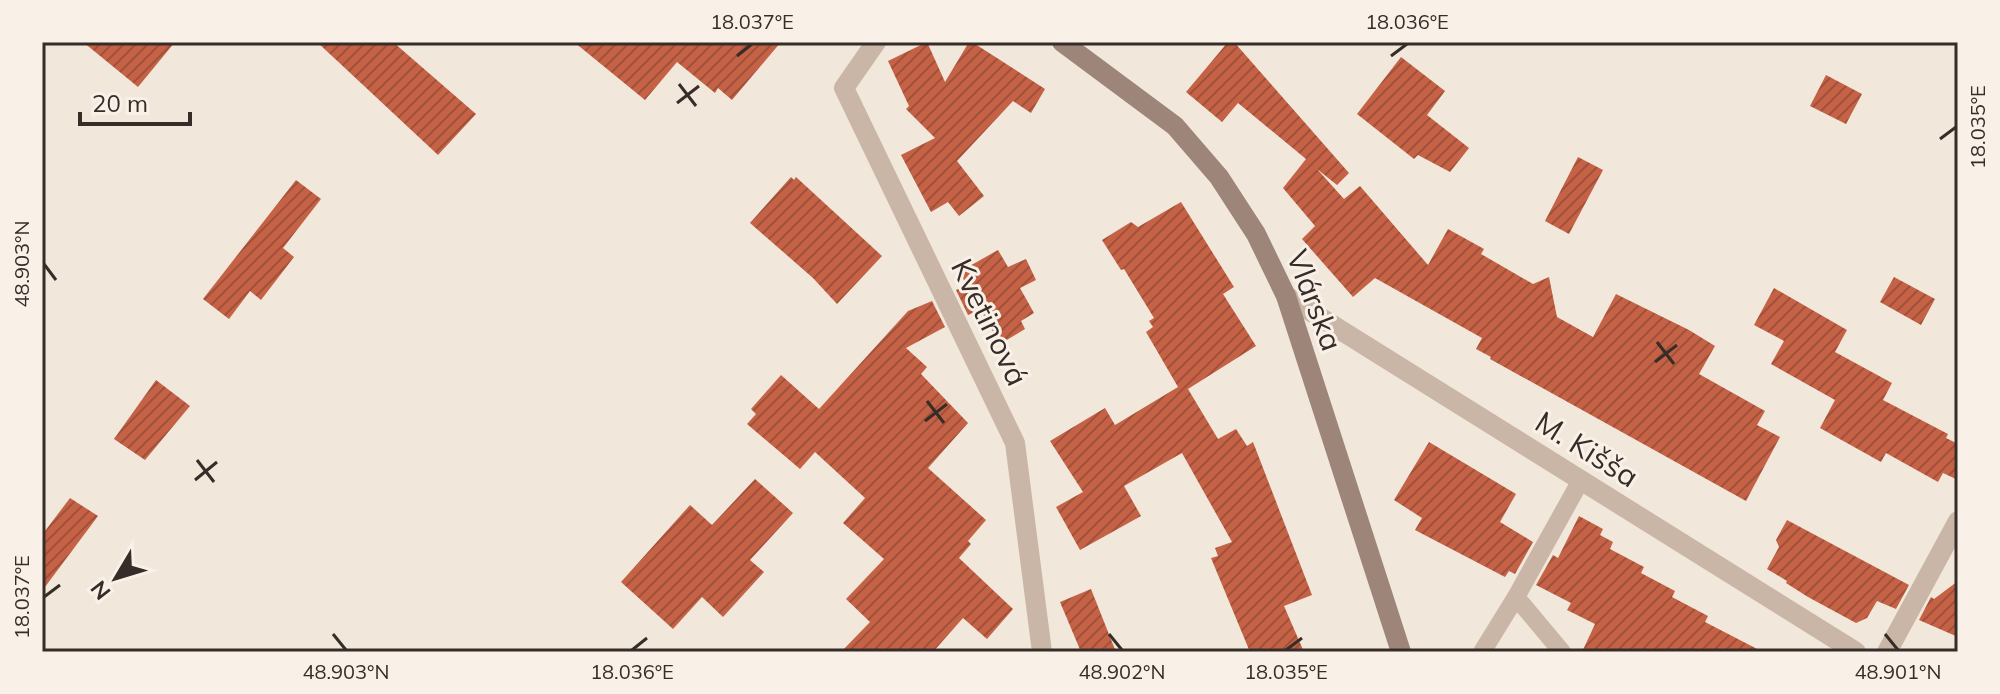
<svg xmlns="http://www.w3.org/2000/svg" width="2000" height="694" font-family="Mulish,sans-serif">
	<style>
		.building { fill: url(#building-hatch) }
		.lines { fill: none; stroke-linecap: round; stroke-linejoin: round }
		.lane { stroke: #cab6a7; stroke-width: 18 }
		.street { stroke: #cab6a7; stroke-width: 20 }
		.secondary { stroke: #9d8579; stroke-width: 20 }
		.ticks { fill: none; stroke: #362c28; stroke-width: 3 }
		.labels { text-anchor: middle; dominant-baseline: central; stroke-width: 6; stroke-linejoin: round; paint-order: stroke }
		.street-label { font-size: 30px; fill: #362c28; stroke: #f9f1e8 }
		.neatline { fill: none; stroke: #362c28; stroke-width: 3 }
		.ticks-label { font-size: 20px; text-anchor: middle; fill: #362c28 }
	</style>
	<defs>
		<pattern id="building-hatch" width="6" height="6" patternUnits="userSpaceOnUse" patternTransform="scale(2)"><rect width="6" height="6" fill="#c56246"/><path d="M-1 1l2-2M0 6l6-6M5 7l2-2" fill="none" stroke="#a1513a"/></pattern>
	</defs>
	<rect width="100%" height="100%" fill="#f2e7db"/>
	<g class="building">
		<polygon points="83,42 175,42 138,87"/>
		<polygon points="317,42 393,42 476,114 438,155"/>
		<polygon points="574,42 781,42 732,100 718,88 715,93 677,62 645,100"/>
		<polygon points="927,42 945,82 969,42 972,42 1045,89 1031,113 1013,101 957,161 984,196 959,216 948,202 931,212 901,155 935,138 906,109 909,106 888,61"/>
		<polygon points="1228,42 1234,42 1349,173 1337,185 1317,169 1344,199 1360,186 1428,265 1448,229 1484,249 1481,254 1533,284 1549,277 1557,317 1593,337 1616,294 1689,330 1715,346 1699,374 1765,411 1757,425 1780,437 1746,501 1490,359 1491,357 1476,349 1482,338 1375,278 1353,297 1302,239 1315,226 1283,188 1306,159 1238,103 1222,122 1186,92"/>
		<polygon points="1401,57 1445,91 1427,115 1469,148 1450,172 1418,155 1414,159 1357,114"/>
		<polygon points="1826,75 1862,94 1846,124 1810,106"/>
		<polygon points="1578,157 1603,170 1569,234 1545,221"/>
		<polygon points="791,177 794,180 796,177 882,256 837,304 813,278 750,223"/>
		<polygon points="296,180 321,199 283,248 294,257 261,300 250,291 229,319 203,299"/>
		<polygon points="1181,202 1234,287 1223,294 1256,346 1188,389 1218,439 1236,429 1247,446 1253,442 1312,595 1284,606 1304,652 1250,652 1211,558 1218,556 1215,548 1232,542 1182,453 1124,486 1141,516 1080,550 1056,507 1083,492 1050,441 1105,408 1115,425 1178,387 1146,332 1153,327 1149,321 1154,318 1124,269 1121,270 1102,240 1131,222 1138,227"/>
		<polygon points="998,250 1008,267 1026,259 1036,280 1020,288 1034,313 1021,321 1025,329 1000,344 980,309 968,315 956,290 967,285 959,272"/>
		<polygon points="1894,277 1935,299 1921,325 1880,302"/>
		<polygon points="1774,288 1847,330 1835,352 1892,383 1883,400 1948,434 1946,438 1958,444 1958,480 1943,473 1938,482 1886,453 1881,462 1820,428 1835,400 1771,364 1784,341 1754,325"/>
		<polygon points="932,301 945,327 906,348 927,367 921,374 968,423 928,468 986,520 968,541 971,544 959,558 1013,609 987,639 963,618 933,652 841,652 870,622 846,599 884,559 843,523 865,498 815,452 800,469 747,424 756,414 751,409 781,375 819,409 908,311"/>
		<polygon points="156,380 190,406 145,460 114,439"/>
		<polygon points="1429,442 1516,494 1500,522 1533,542 1515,574 1509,571 1505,577 1415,530 1422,518 1394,500"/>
		<polygon points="755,479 793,513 750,560 764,572 723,617 702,597 673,629 621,582 690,505 712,525"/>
		<polygon points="70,498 98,516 42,591 42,535"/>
		<polygon points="1579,516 1603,529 1600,535 1613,542 1610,549 1644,567 1641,573 1675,591 1672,597 1708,616 1705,622 1763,652 1582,652 1595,624 1567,610 1571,603 1536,585 1553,555 1558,558"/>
		<polygon points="1787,520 1909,585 1896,609 1877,601 1867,618 1856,623 1808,597 1786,583 1787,581 1767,569 1779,547 1776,540"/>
		<polygon points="1958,581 1958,637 1919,620 1931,597 1934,599"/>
		<polygon points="1091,589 1116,652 1081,652 1060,602"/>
	</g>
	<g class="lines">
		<g class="lane">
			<polyline points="1516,597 1581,480"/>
			<polyline points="1482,652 1516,597 1562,652"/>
		</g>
		<g class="street">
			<polyline points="876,42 844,88 1015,443 1042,652"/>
			<polyline points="1286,296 1856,652"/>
			<polyline points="1887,652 1958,521"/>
		</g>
		<polyline class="secondary" points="1062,42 1175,126 1219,177 1256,234 1286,296 1401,652"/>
	</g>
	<path class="ticks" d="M 737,56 L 752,44M 1391,56 L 1407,44M 679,84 L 696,106M 677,103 L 699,86M 1940,139 L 1956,127M 44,264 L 56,280M 1657,342 L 1674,364M 1655,362 L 1677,345M 927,401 L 944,423M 925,421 L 947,404M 197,460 L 214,482M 195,480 L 217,462M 44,597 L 60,585M 333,634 L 346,650M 1109,634 L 1122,650M 1885,634 L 1898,650M 632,650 L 647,638M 1286,650 L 1302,638"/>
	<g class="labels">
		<g class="street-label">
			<text transform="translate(1315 300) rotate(69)">Vlárska</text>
			<text transform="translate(990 322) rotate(64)">Kvetinová</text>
			<text transform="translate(1587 449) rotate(32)">M. Kišša</text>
		</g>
	</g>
	<rect width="2000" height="694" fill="none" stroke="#f9f1e8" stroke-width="88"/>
	<g transform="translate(116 578) rotate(232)" stroke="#f9f1e8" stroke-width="6" paint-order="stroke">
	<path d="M0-6L14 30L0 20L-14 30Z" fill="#362c28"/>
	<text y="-12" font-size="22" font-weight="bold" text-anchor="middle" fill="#362c28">N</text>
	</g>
	<path d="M80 112v12h110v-12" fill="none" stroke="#362c28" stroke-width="4"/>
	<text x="92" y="112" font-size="24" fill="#362c28" stroke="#f9f1e8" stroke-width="6" paint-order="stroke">20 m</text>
	<rect x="44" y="44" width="1912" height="606" class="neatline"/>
	<g class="ticks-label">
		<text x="752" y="29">18.037°E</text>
		<text x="1407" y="29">18.036°E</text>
		<text transform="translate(1978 127) rotate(-90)" y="7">18.035°E</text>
		<text transform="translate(22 264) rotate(-90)" y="7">48.903°N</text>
		<text transform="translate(22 597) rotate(-90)" y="7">18.037°E</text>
		<text x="346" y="679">48.903°N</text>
		<text x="632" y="679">18.036°E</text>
		<text x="1122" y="679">48.902°N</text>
		<text x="1286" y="679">18.035°E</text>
		<text x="1898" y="679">48.901°N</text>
	</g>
</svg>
